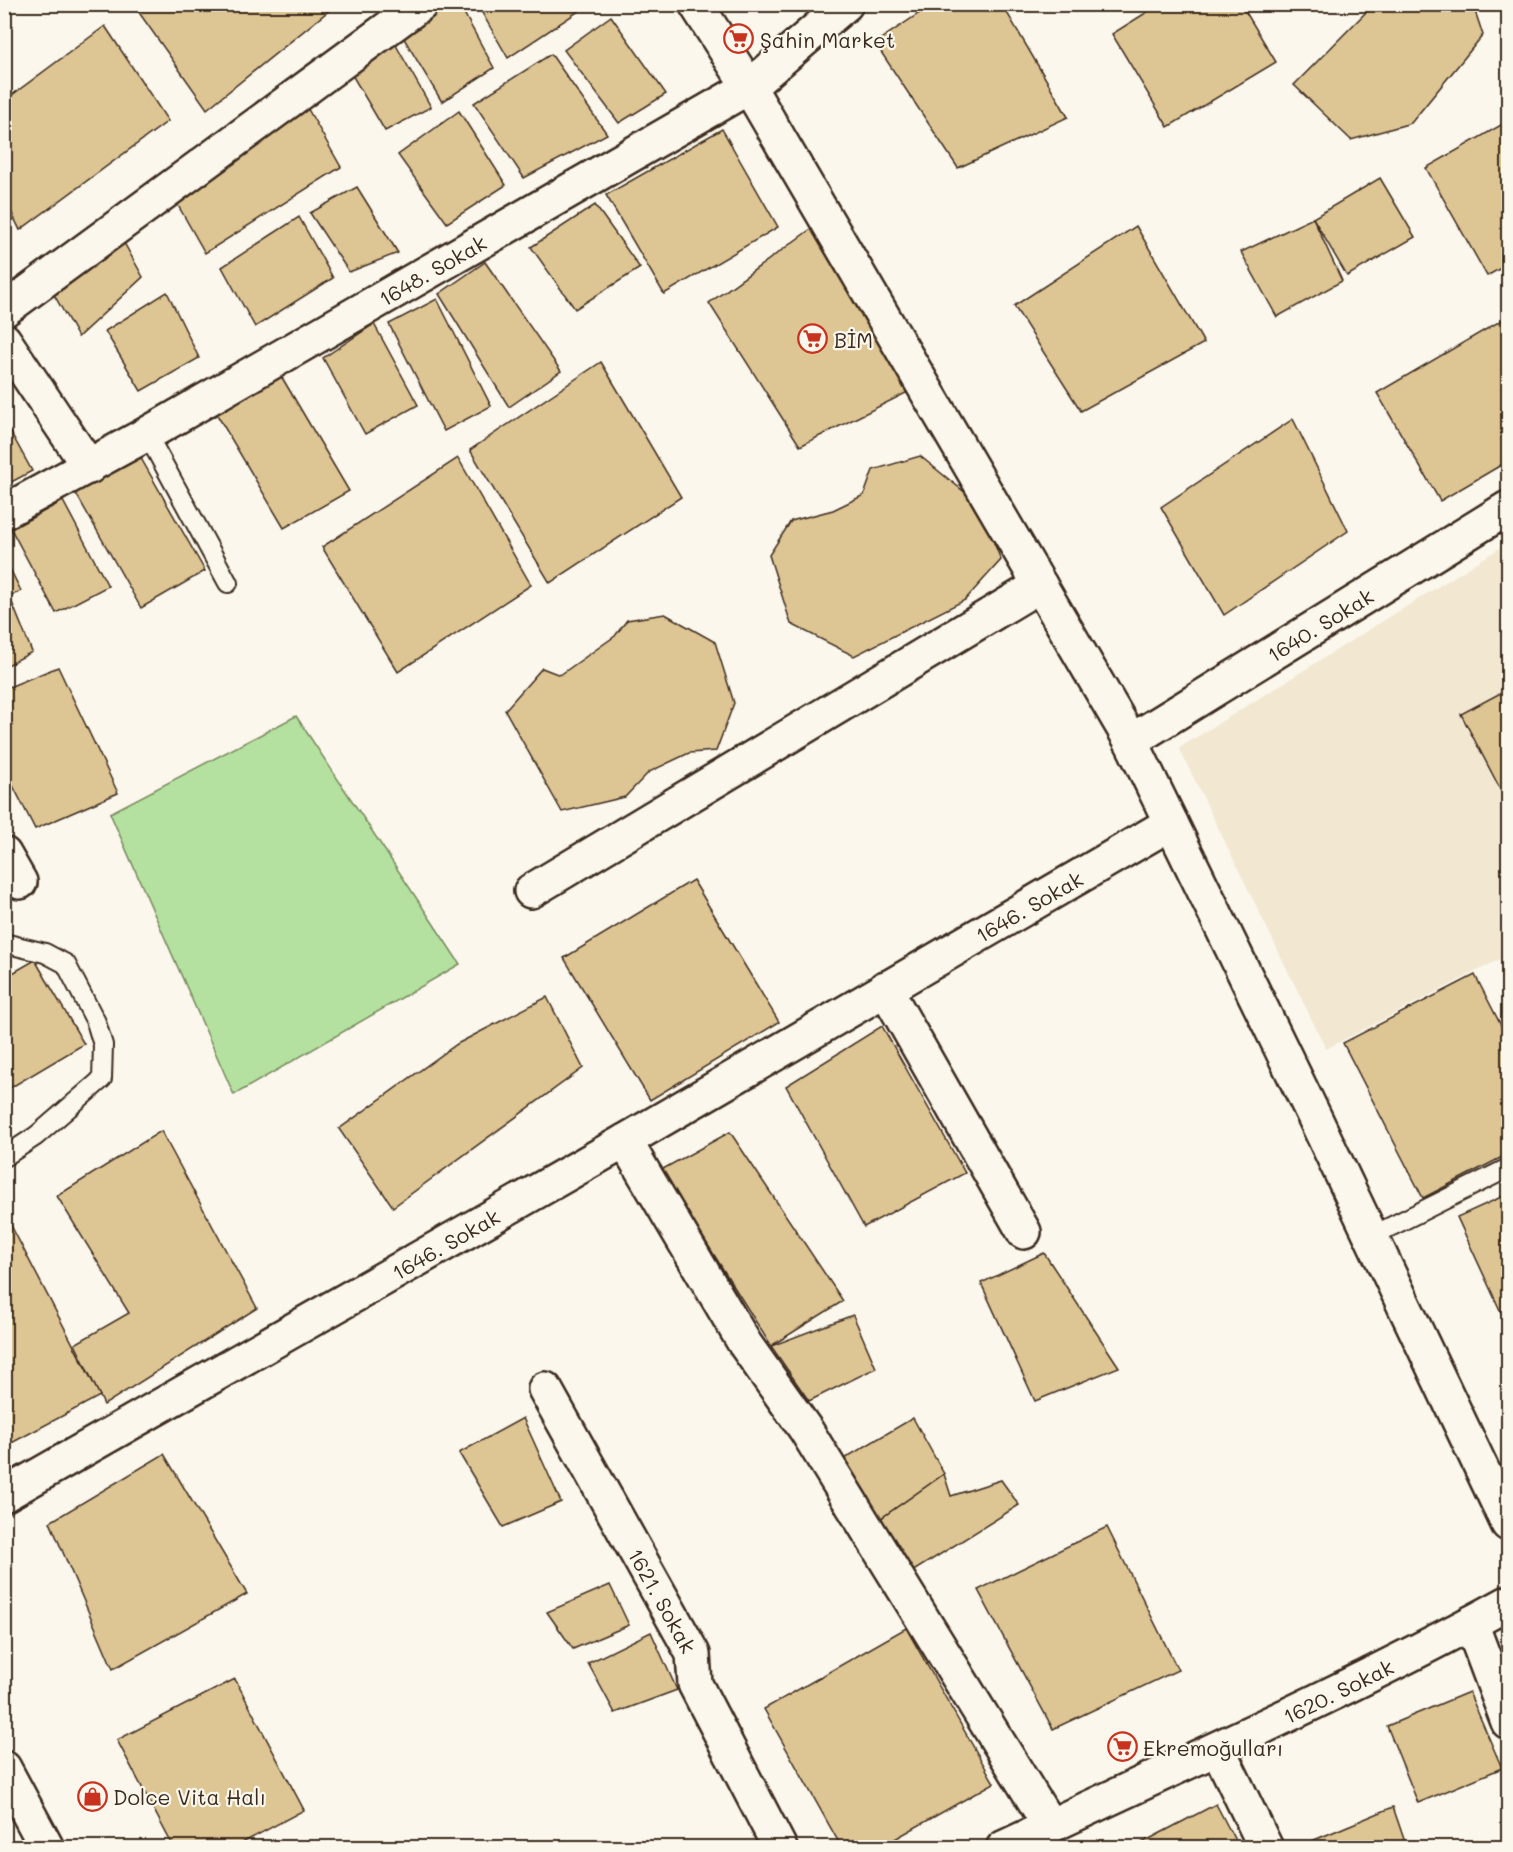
<svg xmlns="http://www.w3.org/2000/svg" width="1513" height="1852" font-family="Mali,sans-serif">
	<style>
		.built { fill: #f2e8d2 }
		.green { fill: #b4e19f; stroke: #78865e; stroke-width: 1.5 }
		.building { fill: #dec594; stroke: #3b2a1e; stroke-width: 1.5 }
		.lines { fill: none; stroke-linecap: round; stroke-linejoin: round }
		.lane-casing { stroke: #3b2a1e; stroke-width: 22 }
		.street-casing { stroke: #3b2a1e; stroke-width: 38 }
		.primary-casing { stroke: #3b2a1e; stroke-width: 38 }
		.lane { stroke: #fbf7ec; stroke-width: 18 }
		.street { stroke: #fbf7ec; stroke-width: 33 }
		.primary { stroke: #fbf7ec; stroke-width: 33 }
		.labels { text-anchor: middle; dominant-baseline: central; stroke-width: 4.5; stroke-linejoin: round; paint-order: stroke }
		.poi-label { font-size: 21px; fill: #3b2a1e; stroke: #fbf7ec; text-anchor: start }
		.street-label { font-size: 21px; fill: #3b2a1e; stroke: #fbf7ec }
	</style>
	<rect width="100%" height="100%" fill="#fbf7ec"/>
	<filter id="ink" filterUnits="userSpaceOnUse"><feTurbulence type="fractalNoise" baseFrequency=".0167" numOctaves="2"/><feDisplacementMap in="SourceGraphic" scale="12" xChannelSelector="R" yChannelSelector="G"/><feConvolveMatrix kernelMatrix="1 2 1 2 8 2 1 2 1" color-interpolation-filters="sRGB"/></filter>
	<g filter="url(#ink)">
		<polygon class="built" points="1508,543 1508,955 1326,1049 1179,748"/>
		<polygon class="green" points="296,716 460,964 234,1095 110,813"/>
		<g class="building">
			<polygon points="133,4 337,4 207,109"/>
			<polygon points="444,4 459,4 494,68 442,102 403,37"/>
			<polygon points="477,4 584,4 585,7 508,58"/>
			<polygon points="933,4 1002,4 1068,117 958,168 875,43"/>
			<polygon points="1160,4 1241,4 1276,62 1168,127 1112,34"/>
			<polygon points="1374,4 1470,4 1474,8 1483,35 1411,123 1351,140 1294,85"/>
			<polygon points="611,16 666,94 619,123 564,50"/>
			<polygon points="105,26 168,121 20,230 4,197 4,101"/>
			<polygon points="393,40 431,107 385,131 352,75"/>
			<polygon points="551,54 607,134 524,178 474,103"/>
			<polygon points="305,104 341,167 205,253 175,200"/>
			<polygon points="459,111 506,185 447,223 398,155"/>
			<polygon points="1508,121 1508,264 1487,276 1426,168"/>
			<polygon points="722,129 778,227 664,294 606,195"/>
			<polygon points="1380,178 1415,237 1347,276 1313,218"/>
			<polygon points="357,187 398,253 349,272 310,213"/>
			<polygon points="595,205 640,268 575,309 531,247"/>
			<polygon points="299,217 333,278 255,327 222,267"/>
			<polygon points="1313,218 1342,281 1277,317 1241,252"/>
			<polygon points="815,226 910,391 800,446 709,303"/>
			<polygon points="1136,226 1204,343 1081,411 1014,306"/>
			<polygon points="123,241 143,277 78,337 48,284"/>
			<polygon points="485,262 561,371 509,407 439,294"/>
			<polygon points="167,292 199,358 141,391 105,331"/>
			<polygon points="437,299 491,406 444,431 389,324"/>
			<polygon points="1507,317 1508,461 1440,501 1377,393"/>
			<polygon points="374,324 418,405 365,434 323,358"/>
			<polygon points="4,362 16,379 4,387"/>
			<polygon points="601,362 681,497 550,583 470,450"/>
			<polygon points="277,369 349,491 284,528 213,408"/>
			<polygon points="1293,419 1348,531 1224,615 1161,507"/>
			<polygon points="4,420 32,471 4,486"/>
			<polygon points="134,446 205,571 141,608 70,483"/>
			<polygon points="920,456 978,503 1001,560 965,600 854,656 791,624 769,555 791,521 833,510 864,495 873,470"/>
			<polygon points="458,458 531,585 398,672 322,547"/>
			<polygon points="63,501 108,586 56,613 11,529"/>
			<polygon points="4,557 21,591 4,599"/>
			<polygon points="11,600 32,652 4,667 4,603"/>
			<polygon points="665,614 715,642 734,703 716,751 689,753 649,772 625,797 562,812 505,710 542,668 560,675 615,636 627,620"/>
			<polygon points="58,667 118,793 35,829 4,768 4,689"/>
			<polygon points="1508,689 1508,799 1506,800 1461,714"/>
			<polygon points="693,880 779,1022 650,1100 564,958"/>
			<polygon points="35,960 84,1044 5,1091 4,978"/>
			<polygon points="1475,975 1508,1039 1508,1154 1423,1198 1343,1043"/>
			<polygon points="547,997 583,1068 393,1207 339,1129 457,1044"/>
			<polygon points="882,1026 965,1173 864,1227 786,1086"/>
			<polygon points="161,1131 257,1308 104,1405 75,1344 129,1313 57,1196"/>
			<polygon points="730,1132 843,1301 771,1346 661,1170"/>
			<polygon points="1508,1194 1508,1319 1505,1321 1457,1217"/>
			<polygon points="4,1212 100,1396 4,1447"/>
			<polygon points="1044,1253 1119,1367 1035,1401 981,1283"/>
			<polygon points="853,1315 876,1368 809,1401 771,1346"/>
			<polygon points="523,1418 561,1502 503,1527 459,1453"/>
			<polygon points="913,1418 944,1474 873,1524 840,1461"/>
			<polygon points="164,1454 247,1594 113,1669 50,1522"/>
			<polygon points="944,1474 951,1496 1001,1480 1019,1505 904,1577 873,1524"/>
			<polygon points="1107,1527 1178,1670 1053,1729 978,1590"/>
			<polygon points="610,1585 629,1625 573,1649 547,1612"/>
			<polygon points="906,1628 994,1783 879,1848 842,1848 764,1709"/>
			<polygon points="651,1632 677,1690 615,1713 588,1663"/>
			<polygon points="235,1679 304,1810 233,1848 174,1848 117,1740"/>
			<polygon points="1469,1692 1502,1768 1418,1803 1387,1726"/>
			<polygon points="1216,1804 1239,1848 1134,1847"/>
			<polygon points="1393,1807 1407,1848 1309,1848 1307,1843"/>
		</g>
		<g class="lines">
			<defs>
				<g id="lane">
					<polyline points="147,434 228,583"/>
					<polyline points="4,945 8,944 45,953 66,964 96,1022 103,1045 102,1079 36,1136 4,1157"/>
					<polyline points="1372,1236 1508,1168"/>
				</g>
				<g id="street">
					<polyline points="696,4 749,87 1131,741 1314,1116 1508,1524"/>
					<polyline points="4,310 421,4"/>
					<polyline points="4,340 89,467"/>
					<path id="s1" d="M 4,512 L 147,434 L 749,87 L 846,4"/>
					<path id="s2" d="M 1131,741 L 1508,508"/>
					<polyline points="4,854 20,882"/>
					<polyline points="531,891 1040,585"/>
					<polyline points="885,988 1024,1232"/>
					<polyline points="625,1141 745,1344 806,1430 1050,1826 1032,1848"/>
					<path id="s3" d="M 545,1389 L 693,1654 L 695,1684 L 780,1848"/>
					<path id="s4" d="M 4,1495 L 625,1141 L 1171,823"/>
					<polyline points="1471,1623 1508,1722"/>
					<polyline points="1218,1749 1266,1848"/>
					<path id="s5" d="M 1003,1848 C 1173,1768 1344,1693 1508,1603"/>
				</g>
				<polyline id="primary" points="4,1768 47,1848"/>
			</defs>
			<use href="#lane" class="lane-casing"/>
			<use href="#street" class="street-casing"/>
			<use href="#primary" class="primary-casing"/>
			<use href="#lane" class="lane"/>
			<use href="#street" class="street"/>
			<use href="#primary" class="primary"/>
		</g>
	</g>
	<defs>
		<symbol id="supermarket-ring" viewBox="-11 -11 22 22"><circle r="9.5" fill="#fbf7ec" stroke="#c8321e" stroke-width="1.5"/><path d="M-6-5.5h2.5l.6 2H6L4.5 2H-2.5L-4.4-4H-6ZM-1.5 3.2a1.3 1.3 0 1 0 .1 0ZM3 3.2a1.3 1.3 0 1 0 .1 0Z" fill="#c8321e"/></symbol>
		<symbol id="shop-ring" viewBox="-11 -11 22 22"><circle r="9.5" fill="#fbf7ec" stroke="#c8321e" stroke-width="1.5"/><path d="M-5-2.5h2.3a2.7 3.5 0 0 1 5.4 0H5L5.5 6h-11ZM-1.5-2.5h3a1.5 2.3 0 0 0-3 0Z" fill="#c8321e"/></symbol>
	</defs>
	<g fill-rule="evenodd">
		<use href="#supermarket-ring" x="722" y="22" width="33" height="33"/>
		<use href="#supermarket-ring" x="796" y="322" width="33" height="33"/>
		<use href="#supermarket-ring" x="1106" y="1730" width="33" height="33"/>
		<use href="#shop-ring" x="76" y="1780" width="33" height="33"/>
	</g>
	<g class="labels">
		<g class="poi-label">
			<text x="760" y="39">Şahin Market</text>
			<text x="834" y="339">BİM</text>
			<text x="1143" y="1747">Ekremoğulları</text>
			<text x="113" y="1796">Dolce Vita Halı</text>
		</g>
		<g class="street-label">
			<text stroke="none"><textPath href="#s1" startOffset="492">1648. Sokak</textPath></text>
			<text stroke="none"><textPath href="#s2" startOffset="222">1640. Sokak</textPath></text>
			<text stroke="none"><textPath href="#s4" startOffset="1182">1646. Sokak</textPath></text>
			<text stroke="none"><textPath href="#s4" startOffset="508">1646. Sokak</textPath></text>
			<text stroke="none"><textPath href="#s3" startOffset="242">1621. Sokak</textPath></text>
			<text stroke="none"><textPath href="#s5" startOffset="370">1620. Sokak</textPath></text>
		</g>
	</g>
	<rect width="1513" height="1852" fill="none" stroke="#fbf7ec" stroke-width="24"/>
	<rect x="12" y="12" width="1489" height="1828" fill="none" stroke="#3b2a1e" stroke-width="2" filter="url(#ink)"/>
</svg>
